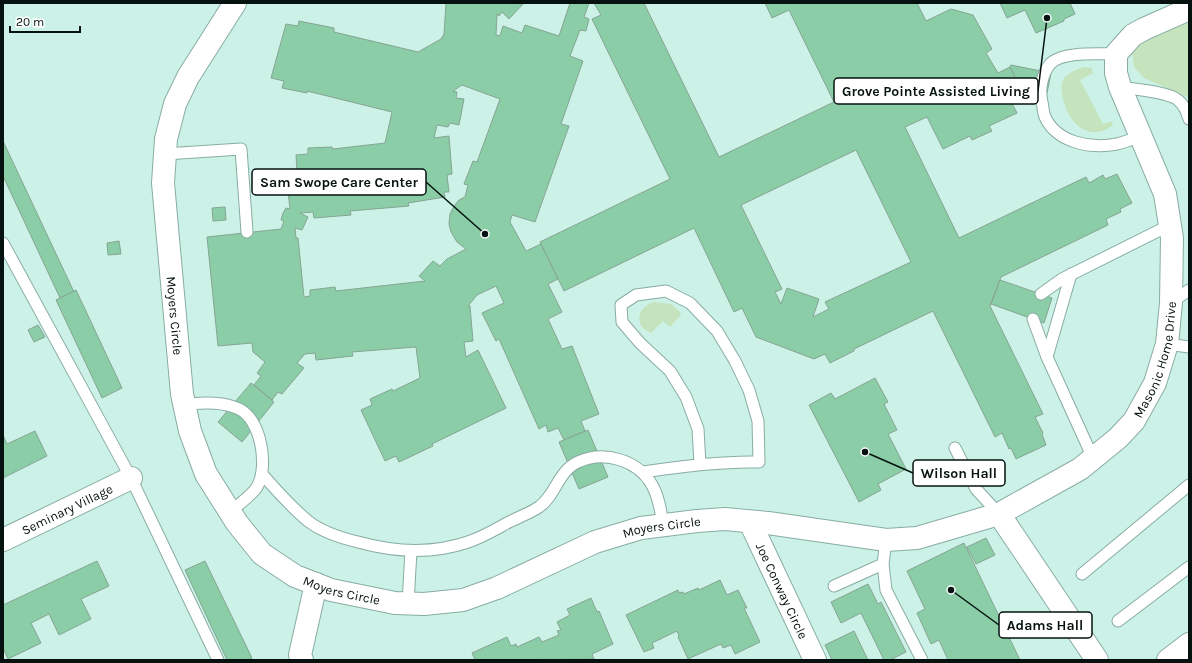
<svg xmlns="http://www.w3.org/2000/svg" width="1192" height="663" font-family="Karla,sans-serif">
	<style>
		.green { fill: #c5e4bd }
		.building { fill: #8acda7; stroke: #87a493; fill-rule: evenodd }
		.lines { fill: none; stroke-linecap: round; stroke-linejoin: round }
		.lane-casing { stroke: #88aca3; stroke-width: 13 }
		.street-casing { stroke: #88aca3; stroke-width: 24 }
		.lane { stroke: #fff; stroke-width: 11 }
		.street { stroke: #fff; stroke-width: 22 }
		.labels { text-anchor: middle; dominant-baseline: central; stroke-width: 3.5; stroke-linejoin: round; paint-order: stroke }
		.street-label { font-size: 13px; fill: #05120f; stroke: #fff }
		.leader { fill: none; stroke: #05120f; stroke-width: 1.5 }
		.callout-dot { fill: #05120f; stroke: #fff; stroke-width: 1.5 }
		.callout { fill: #fff; stroke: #05120f; stroke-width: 1.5 }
		.callout-label { font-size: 14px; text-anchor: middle; font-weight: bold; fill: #05120f }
	</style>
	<rect width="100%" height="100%" fill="#ccf2e8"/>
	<g class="green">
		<polygon points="1189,17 1189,98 1144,78 1134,67 1132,53 1143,41"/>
		<path d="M 1084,67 L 1092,68 L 1093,73 L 1080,80 L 1103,124 L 1113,121 L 1112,126 C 1088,143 1068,122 1063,99 C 1062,92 1060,86 1063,80 C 1068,72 1076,70 1084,67 Z"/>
		<path d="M 654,302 L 671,304 L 681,313 L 680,316 L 670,327 L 663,321 L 651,333 C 633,326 637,307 654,302 Z"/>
	</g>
	<g class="building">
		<path d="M 446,3 L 524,3 L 509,19 L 502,12 L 499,16 L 497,14 L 496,35 L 500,36 L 503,26 L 522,33 L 525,25 L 559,36 L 570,3 L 589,3 L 584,17 L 589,19 L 586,31 L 580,30 L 570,56 L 583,61 L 561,124 L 569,126 L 535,222 L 512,215 L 510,222 L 526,251 L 541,244 L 558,279 L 548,284 L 562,312 L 548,319 L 562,349 L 572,346 L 599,414 L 581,421 L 585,431 L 564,440 L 558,428 L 548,432 L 546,425 L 539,429 L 499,339 L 496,341 L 482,313 L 504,303 L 496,286 L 477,295 L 468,306 L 470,306 L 473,341 L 464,342 L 466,357 L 478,350 L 506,408 L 432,444 L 433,446 L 399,462 L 396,456 L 385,461 L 361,410 L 372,405 L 370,399 L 392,389 L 393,391 L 420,378 L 416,347 L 352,352 L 353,356 L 316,360 L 315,353 L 305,354 L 297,363 L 304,368 L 282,394 L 278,392 L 272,400 L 254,385 L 261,376 L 257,373 L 265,362 L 253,352 L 252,343 L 218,346 L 207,237 L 281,229 L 284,221 L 281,220 L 283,213 L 286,208 L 290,209 L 288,191 L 298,189 L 296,155 L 308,154 L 308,148 L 332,147 L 333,149 L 385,143 L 392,112 L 307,91 L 307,93 L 282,88 L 284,81 L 271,78 L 286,24 L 298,26 L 299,21 L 334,28 L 334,32 L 418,52 L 441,39 L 444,34 ZM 462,85 L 500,99 L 477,162 L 473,161 L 464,184 L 468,185 L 465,197 L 459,200 L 454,206 L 450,214 L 449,224 L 451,232 L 457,242 L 466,249 L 447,259 L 440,266 L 433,261 L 419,276 L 425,281 L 336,291 L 335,287 L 310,290 L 310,296 L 304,297 L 298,238 L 296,238 L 295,228 L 302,230 L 308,217 L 300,213 L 313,212 L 314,218 L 351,215 L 350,211 L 409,206 L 408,203 L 445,197 L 444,192 L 449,192 L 447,175 L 452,174 L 449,136 L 434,138 L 437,125 L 448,127 L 450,123 L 459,125 L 464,99 L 456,98 L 457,92 L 453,91 Z"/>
		<path d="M 594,3 L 644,3 L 719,157 L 834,102 L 789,10 L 772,18 L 765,3 L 917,3 L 926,21 L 951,9 L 973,15 L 992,49 L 986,53 L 998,73 L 1010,67 L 1020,87 L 1007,94 L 1017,113 L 989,126 L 992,131 L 972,140 L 970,136 L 943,149 L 927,117 L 905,127 L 959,238 L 1086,177 L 1089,183 L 1103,175 L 1105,179 L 1117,174 L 1132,203 L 1120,209 L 1121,212 L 1106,219 L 1108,225 L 1001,277 L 990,306 L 1043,414 L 1035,417 L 1043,433 L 1042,434 L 1046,445 L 1016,459 L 1011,448 L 1009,449 L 1002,433 L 995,437 L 933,311 L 854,349 L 854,351 L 830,363 L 825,354 L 814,359 L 756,337 L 742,308 L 734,312 L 694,228 L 564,291 L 540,242 L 670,179 L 592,19 L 601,15 ZM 856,150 L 911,262 L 825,302 L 829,309 L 813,317 L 819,299 L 787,288 L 781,304 L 775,292 L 782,289 L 741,205 Z"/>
		<polygon points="1000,3 1070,3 1075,14 1064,19 1064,21 1036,33 1025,10 1007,18"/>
		<polygon points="1011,65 1051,73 1047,93 1020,87 1010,67"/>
		<polygon points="3,141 74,292 60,298 3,176"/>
		<polygon points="225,207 226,220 213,221 212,208"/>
		<polygon points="119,241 121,254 108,255 107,243"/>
		<polygon points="1000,280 1052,298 1044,323 991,304"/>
		<polygon points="76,290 122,388 102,398 56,300"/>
		<polygon points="38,325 45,337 34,342 28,330"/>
		<polygon points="875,378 888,402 884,404 897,430 888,434 906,469 878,484 881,490 859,502 809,405 831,393 835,399"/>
		<polygon points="251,383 274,402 242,442 218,422"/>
		<polygon points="588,430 608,477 579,489 559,442"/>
		<polygon points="35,431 47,456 3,478 3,435 7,444"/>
		<polygon points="986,538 995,555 976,564 967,547"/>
		<polygon points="964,543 1020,660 948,660 939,640 931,644 917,613 925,609 907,571"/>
		<polygon points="97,561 109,586 81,599 91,619 59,635 49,614 31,623 41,643 8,659 3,648 3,605"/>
		<polygon points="205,561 252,658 248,660 227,660 185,570"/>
		<polygon points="720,580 727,595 738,590 747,608 744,608 760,642 735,654 731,645 723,648 721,644 688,659 678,637 679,636 677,631 652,643 654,648 644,652 626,615 678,590 679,593 683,592 684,594 698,588 699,590"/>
		<polygon points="868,584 878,604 881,602 906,652 890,660 884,660 861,613 841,623 831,602"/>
		<polygon points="591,598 597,612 599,611 613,644 592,654 594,659 475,660 472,653 507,637 511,646 516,644 517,647 539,637 542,642 559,635 557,631 561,630 557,622 570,615 567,609"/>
		<polygon points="854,631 868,660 832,660 825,645"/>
	</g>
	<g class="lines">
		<defs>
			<g id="lane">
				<path d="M 1116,54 C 1099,54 1062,51 1050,64 C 1042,74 1039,90 1042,102 C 1043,106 1043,112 1045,117 C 1057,143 1091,149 1117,144 C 1125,142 1133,139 1141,136"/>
				<path d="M 1120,87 C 1133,89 1169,92 1178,100 C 1184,105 1187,112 1189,119"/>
				<polyline points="165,154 241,149 247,232"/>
				<polyline points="3,243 131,478 218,660"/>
				<polyline points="1041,294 1062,279 1170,225"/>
				<polyline points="1171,303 1189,290"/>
				<polyline points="1033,319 1047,357 1093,458"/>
				<polyline points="1167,344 1189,347"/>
				<polyline points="1047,357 1071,274"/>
				<path d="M 185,404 C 203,403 222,401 239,409 C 261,419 269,467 257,487 C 253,494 237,506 230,512"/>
				<polyline points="955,448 976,489 999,514"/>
				<path d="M 643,472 C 682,466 720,461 759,462 L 758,421 L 749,390 L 735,361 L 717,331 L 690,303 L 666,291 L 636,295 L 621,305 L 622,322 L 640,343 L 670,371 L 686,397 L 698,429 L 700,464"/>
				<path d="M 262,474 C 276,490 291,507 308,521 C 322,532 341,538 358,542 C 394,552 433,554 468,542 C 483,537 496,529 509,522 C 519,517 530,513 539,507 C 556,495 558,471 578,462 C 604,450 638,460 652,485 C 659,497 661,512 663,525"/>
				<polyline points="883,564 886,590 922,660"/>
				<polyline points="1082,574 1189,485"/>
				<polyline points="834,586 883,564 886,540"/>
				<polyline points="408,603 411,551"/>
				<polyline points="1118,621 1189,567"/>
			</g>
			<g id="street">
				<path id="s1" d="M 235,3 L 188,77 L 175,104 L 166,139 L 163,183 L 182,394 L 190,431 L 206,474 L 237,523 L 262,554 L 295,576 L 331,590 L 395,603 L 424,604 L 463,600 L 497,588 L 595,542 L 641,528 L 697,521 L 725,519 L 768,523 L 886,540 L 917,538 L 999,514 L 1080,469 L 1118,438 L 1134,421 L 1155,383 L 1167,344 L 1171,303 L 1172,238 L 1165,194 L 1120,87 L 1116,73 L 1116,54 L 1133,35 L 1144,29 L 1189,9"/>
				<polyline points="999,514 1097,660"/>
				<path id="s2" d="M 750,522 L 815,660"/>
				<path id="s3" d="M 3,540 L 131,478"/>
				<polyline points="302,660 300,655 316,584"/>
				<polyline points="1168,660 1189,644"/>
			</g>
		</defs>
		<use href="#lane" class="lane-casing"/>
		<use href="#street" class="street-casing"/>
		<use href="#lane" class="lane"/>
		<use href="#street" class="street"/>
	</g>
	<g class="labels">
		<g class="street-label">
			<text stroke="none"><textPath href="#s1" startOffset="331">Moyers Circle</textPath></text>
			<text stroke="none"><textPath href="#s1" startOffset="1590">Masonic Home Drive</textPath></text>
			<text stroke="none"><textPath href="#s3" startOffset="71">Seminary Village</textPath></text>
			<text stroke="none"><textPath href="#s1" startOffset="1016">Moyers Circle</textPath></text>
			<text stroke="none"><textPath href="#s1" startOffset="680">Moyers Circle</textPath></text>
			<text stroke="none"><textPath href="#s2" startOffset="76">Joe Conway Circle</textPath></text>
		</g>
	</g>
	<path class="leader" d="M1047 18L1038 91M485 234L426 182M865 452L913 473M951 590L999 625"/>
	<g class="callout-dot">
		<circle cx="1047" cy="18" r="4"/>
		<circle cx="485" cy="234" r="4"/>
		<circle cx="865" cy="452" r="4"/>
		<circle cx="951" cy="590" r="4"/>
	</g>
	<g class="callout">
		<rect x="834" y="78" width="204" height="26" rx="4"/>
		<rect x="252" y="169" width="174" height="26" rx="4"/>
		<rect x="913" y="460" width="92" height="26" rx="4"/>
		<rect x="999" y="612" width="93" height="26" rx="4"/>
	</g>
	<g class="callout-label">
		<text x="936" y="96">Grove Pointe Assisted Living</text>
		<text x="339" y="187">Sam Swope Care Center</text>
		<text x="959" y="478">Wilson Hall</text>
		<text x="1045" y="630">Adams Hall</text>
	</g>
	<rect width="1192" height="663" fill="none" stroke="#05120f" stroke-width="8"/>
	<path d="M10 26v6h70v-6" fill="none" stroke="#05120f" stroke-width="2"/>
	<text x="16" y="26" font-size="12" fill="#05120f" stroke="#ffffff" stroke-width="3" paint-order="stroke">20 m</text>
</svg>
